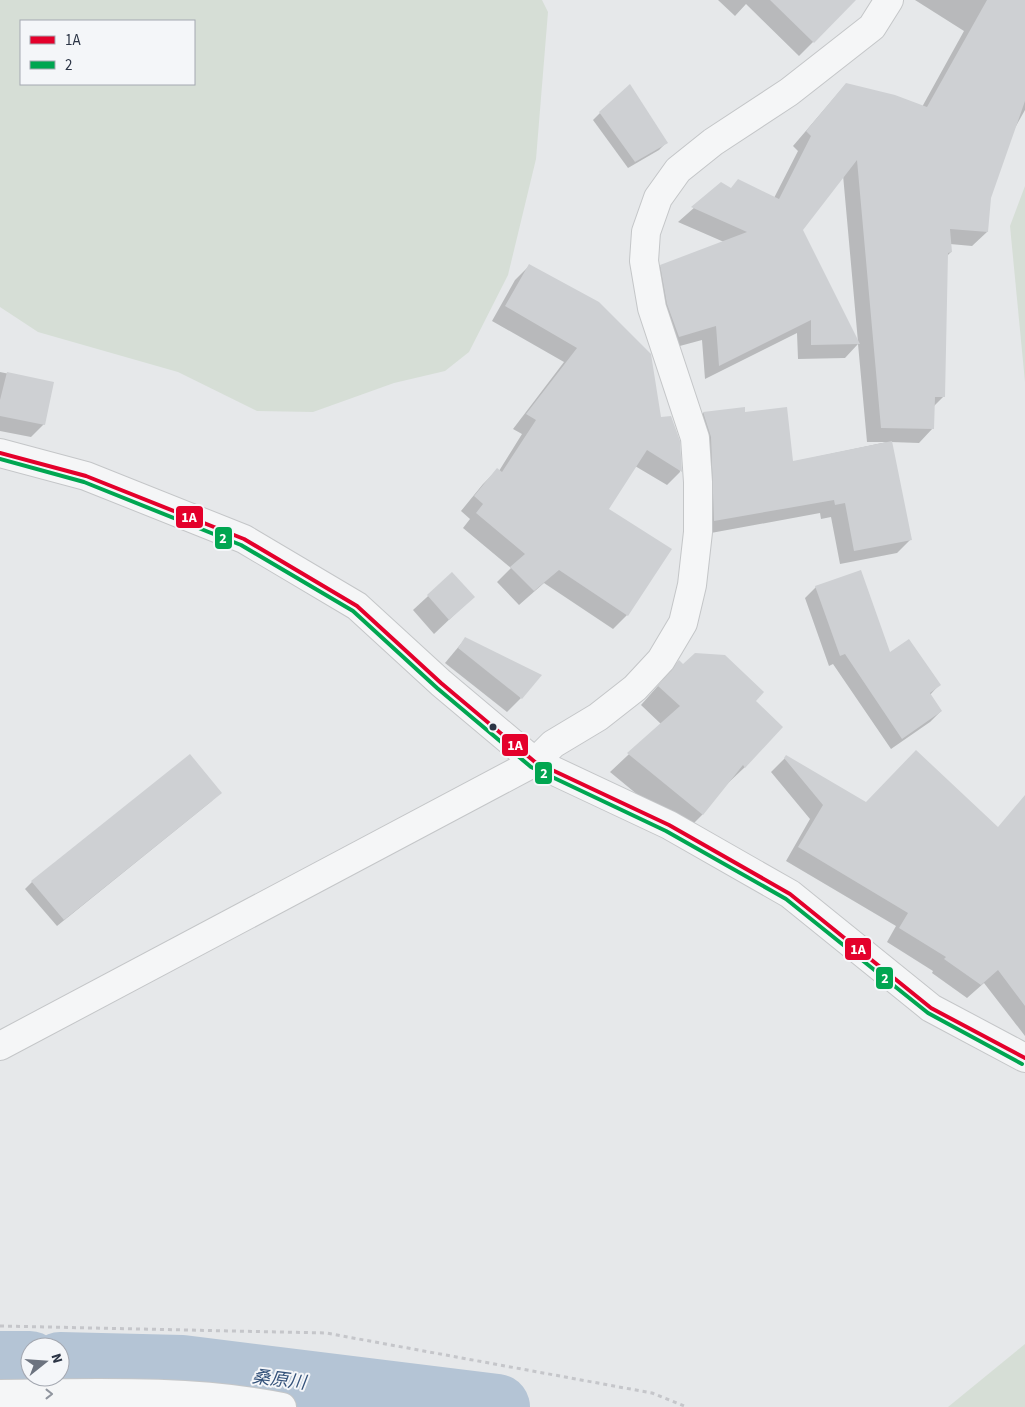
<svg xmlns="http://www.w3.org/2000/svg" width="1025" height="1407" font-family="'Source Sans 3','Noto Sans JP',sans-serif">
	<style>
		.green { fill: #d6ded6; fill-rule: evenodd }
		.shadow { fill: #0003; fill-rule: evenodd }
		.lines { fill: none; stroke-linecap: round; stroke-linejoin: round }
		.river { stroke: #b4c4d5; stroke-width: 66 }
		.building { fill: #ced0d3 }
		.minor-casing { stroke: #c4c6c8; stroke-width: 30 }
		.tertiary-casing { stroke: #c4c6c8; stroke-width: 30 }
		.path { stroke: #c5c6ca; stroke-width: 3; stroke-dasharray: 4 4; stroke-linecap: butt }
		.minor { stroke: #f5f6f7; stroke-width: 28 }
		.tertiary { stroke: #f5f6f7; stroke-width: 28 }
		.bus-1-casing { stroke: #f4f6f9; stroke-width: 8 }
		.bus-2-casing { stroke: #f4f6f9; stroke-width: 8 }
		.bus-1 { stroke: #e4002b; stroke-width: 4 }
		.bus-2 { stroke: #00a651; stroke-width: 4 }
		.oneway { stroke: #90959e }
		.bus-dot { fill: #2b3445; stroke: #f4f6f9; stroke-width: 2 }
		.labels { text-anchor: middle; dominant-baseline: central; stroke-width: 4; stroke-linejoin: round; paint-order: stroke }
		.water-label { font-size: 18px; font-style: italic; fill: #34527a; stroke: #f4f6f9 }
		.line-badge { stroke: #f4f6f9; stroke-width: 2 }
		.badge-label { font-size: 14px; text-anchor: middle; font-weight: bold; fill: #fff }
	</style>
	<rect width="100%" height="100%" fill="#e6e8ea"/>
	<g class="green">
		<path d="M 0,0 L 542,0 L 548,12 L 536,159 L 508,275 L 469,352 L 445,371 L 394,383 L 313,412 L 257,411 L 178,372 L 38,332 L 0,307 ZM 21,21 L 194,21 L 194,84 L 21,84 Z"/>
		<polygon points="1025,186 1025,382 1010,226"/>
		<polygon points="1025,1344 1025,1407 948,1407"/>
	</g>
	<g class="shadow">
		<polygon points="718,0 855,0 799,56 746,4 735,16"/>
		<path d="M 915,0 L 1025,0 L 1025,110 L 1012,133 L 989,198 L 987,232 L 972,246 L 950,244 L 951,252 L 947,256 L 944,396 L 933,407 L 933,428 L 919,443 L 891,442 L 911,539 L 897,553 L 840,564 L 831,517 L 821,519 L 820,513 L 700,535 L 689,427 L 703,413 L 744,413 L 792,462 L 887,442 L 867,442 L 858,344 L 845,358 L 798,359 L 797,333 L 705,379 L 702,340 L 665,350 L 647,280 L 661,266 L 724,242 L 678,222 L 721,184 L 730,189 L 774,198 L 798,151 L 793,146 L 846,84 L 922,107 L 964,31 ZM 843,175 L 858,342 L 801,230 Z"/>
		<polygon points="600,113 666,143 659,150 628,168 593,120"/>
		<polygon points="530,265 678,441 680,472 667,485 635,466 607,509 627,615 613,629 544,583 519,605 497,582 511,568 463,528 470,519 461,511 483,484 497,470 499,471 522,434 513,429 564,362 492,321 515,280"/>
		<polygon points="0,372 53,383 44,424 31,437 0,431"/>
		<polygon points="452,574 473,597 434,634 413,610"/>
		<polygon points="816,587 890,654 939,685 930,695 941,711 930,722 891,749 833,664 829,666 805,598"/>
		<polygon points="465,639 521,698 507,712 445,663"/>
		<polygon points="679,662 683,666 754,701 745,767 726,785 702,815 684,833 610,772 661,724 641,705"/>
		<polygon points="786,757 1025,939 1025,1036 984,983 967,998 932,973 933,971 887,942 896,926 786,861 810,819 771,772"/>
		<polygon points="213,800 57,926 25,889 32,882"/>
	</g>
	<g class="lines">
		<g class="river">
			<polyline points="0,1364 30,1364"/>
			<polyline points="60,1365 182,1368 497,1407"/>
		</g>
	</g>
	<g class="building">
		<polygon points="770,0 856,0 814,43"/>
		<polygon points="987,0 1025,0 1025,101 991,198 988,232 950,229 952,252 948,253 945,397 935,397 934,429 881,428 857,160 803,230 860,344 811,345 811,320 719,366 716,326 679,337 667,304 660,265 747,232 691,207 721,182 731,188 738,179 779,199 811,136 806,131 846,83 895,95 927,107"/>
		<polygon points="630,84 668,143 635,162 599,112"/>
		<polygon points="529,264 599,302 651,354 661,417 671,416 680,441 682,472 647,450 609,509 672,549 628,616 559,570 534,591 510,567 525,554 476,513 483,504 474,496 497,468 502,472 536,420 526,414 577,348 505,306"/>
		<polygon points="7,372 54,382 45,425 0,416 0,400"/>
		<polygon points="745,407 745,412 787,407 793,461 892,441 912,540 854,551 845,503 835,505 834,500 714,521 711,437 703,412"/>
		<polygon points="861,570 890,652 909,639 941,685 930,693 942,711 902,739 845,654 840,656 815,586"/>
		<polygon points="452,572 475,597 449,620 427,595"/>
		<polygon points="465,637 542,675 522,699 458,648"/>
		<polygon points="695,653 725,655 764,692 756,701 783,727 745,768 743,765 703,815 627,753 680,706 658,686 679,660 683,664"/>
		<polygon points="916,750 998,827 1025,795 1025,1006 998,970 981,985 944,959 946,957 899,928 908,913 798,847 823,805 784,758 786,755 866,802"/>
		<polygon points="190,754 222,793 64,920 31,881"/>
	</g>
	<g class="lines">
		<defs>
			<g id="minor">
				<polyline points="535,762 553,744 598,717 635,688 661,660 683,623 692,585 698,532 698,482 695,438 652,308 644,261 646,232 658,198 678,170 713,142 789,92 872,27 889,0"/>
				<path d="M 0,1394 C 91,1393 193,1389 282,1407"/>
			</g>
			<g id="tertiary">
				<polyline points="0,453 86,476 244,539 357,606 441,683 535,762 669,825 790,894 931,1008 1025,1058"/>
				<polyline points="0,1046 535,762"/>
			</g>
		</defs>
		<use href="#minor" class="minor-casing"/>
		<use href="#tertiary" class="tertiary-casing"/>
		<polyline class="path" points="0,1326 326,1333 652,1393 687,1407"/>
		<use href="#minor" class="minor"/>
		<use href="#tertiary" class="tertiary"/>
		<defs>
			<polyline id="bus-1" points="0,453 86,476 244,539 357,606 441,683 535,762 669,825 790,894 931,1008 1025,1058"/>
			<polyline id="bus-2" points="0,459 84,482 241,545 353,611 437,688 531,767 666,831 786,899 928,1013 1022,1064"/>
		</defs>
		<use href="#bus-1" class="bus-1-casing"/>
		<use href="#bus-2" class="bus-2-casing"/>
		<use href="#bus-1" class="bus-1"/>
		<use href="#bus-2" class="bus-2"/>
	</g>
	<defs><path id="oneway-chevron" d="M-2-3.5L2.5 0L-2 3.5" fill="none" stroke-width="1.6" stroke-linecap="round" stroke-linejoin="round" transform="scale(1.25)"/></defs>
	<use class="oneway" href="#oneway-chevron" transform="translate(49 1394)"/>
	<circle class="bus-dot" cx="493" cy="727" r="4.5"/>
	<g class="labels">
		<g class="water-label">
			<text transform="translate(279 1380) rotate(7)">桑原川</text>
		</g>
	</g>
	<g class="line-badge">
		<rect x="175" y="505" width="29" height="24" rx="5" fill="#e4002b"/>
		<rect x="214" y="526" width="19" height="24" rx="5" fill="#00a651"/>
		<rect x="501" y="733" width="28" height="24" rx="5" fill="#e4002b"/>
		<rect x="534" y="761" width="19" height="24" rx="5" fill="#00a651"/>
		<rect x="844" y="937" width="28" height="24" rx="5" fill="#e4002b"/>
		<rect x="875" y="966" width="19" height="24" rx="5" fill="#00a651"/>
	</g>
	<g class="badge-label">
		<text x="189" y="522">1A</text>
		<text x="223" y="543">2</text>
		<text x="515" y="750">1A</text>
		<text x="544" y="778">2</text>
		<text x="858" y="954">1A</text>
		<text x="885" y="983">2</text>
	</g>
	<rect x="20" y="20" width="175" height="65" fill="#f4f6f9" stroke="#a4a8b1"/>
	<rect x="30" y="36" width="25" height="8" fill="#e4002b" stroke="#a4a8b1"/>
	<text x="65" y="45" font-size="15" fill="#2b3445">1A</text>
	<rect x="30" y="61" width="25" height="8" fill="#00a651" stroke="#a4a8b1"/>
	<text x="65" y="70" font-size="15" fill="#2b3445">2</text>
	<g transform="translate(45 1362) rotate(73)"><circle r="24" fill="#f4f6f9" stroke="#a4a8b1"/>
	<path d="M0-4L9 19L0 12L-9 19Z" fill="#6c737f"/>
	<text y="-8" font-size="14" font-weight="bold" text-anchor="middle" fill="#2b3445">N</text>
	</g>
</svg>
